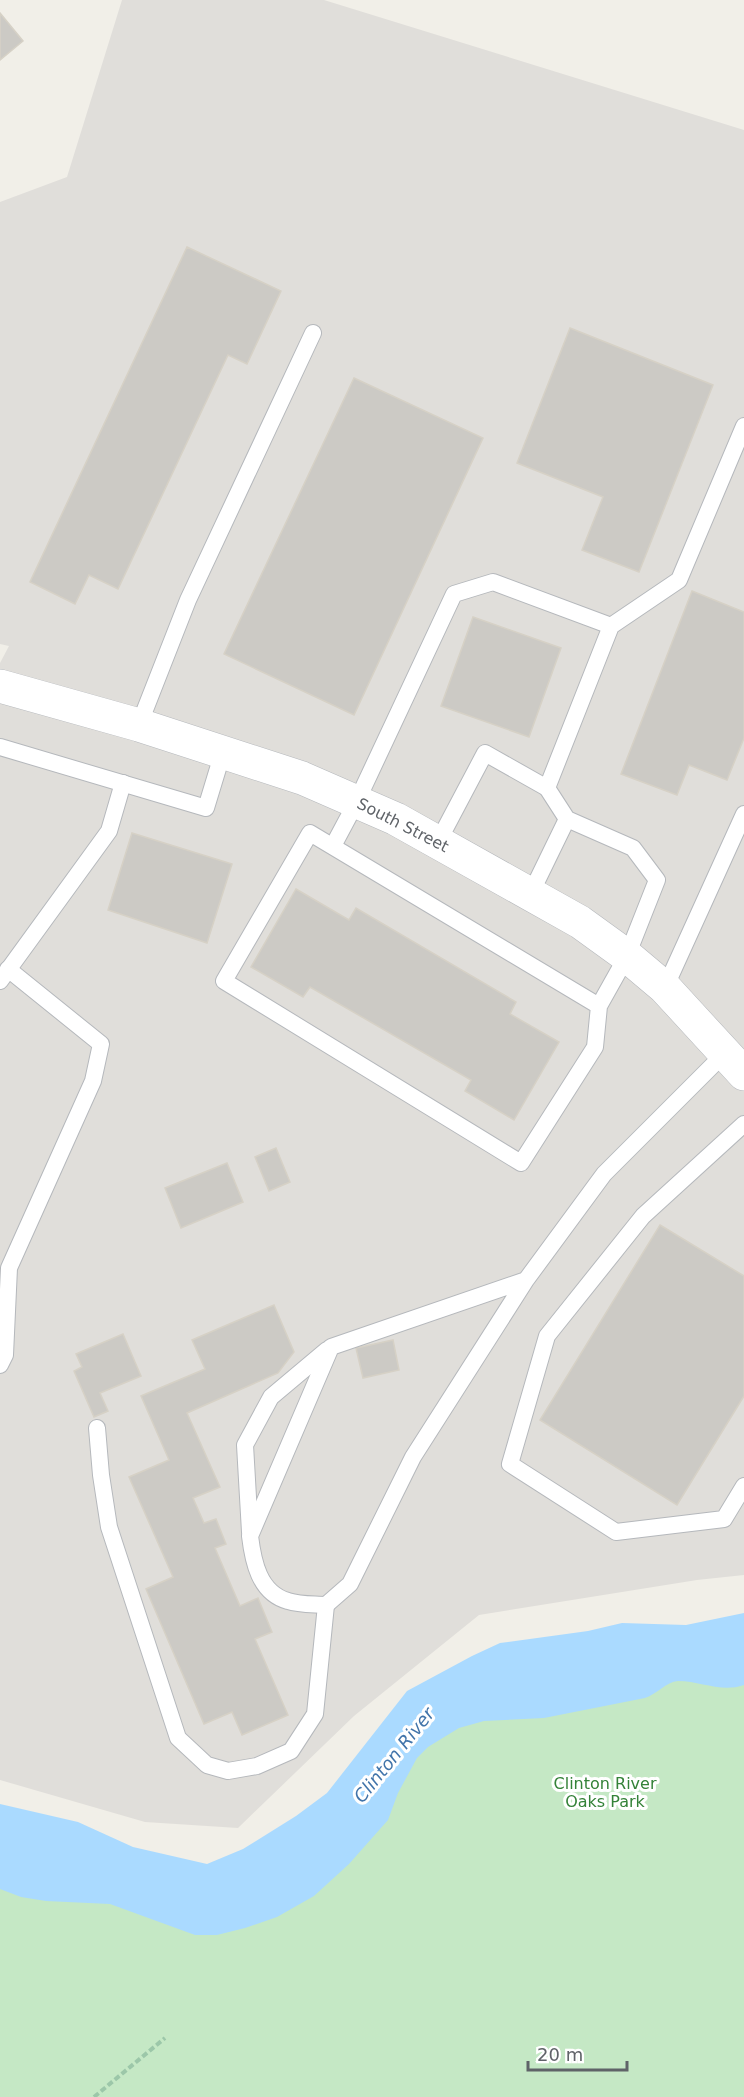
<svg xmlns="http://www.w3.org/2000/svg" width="744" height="2097" font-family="'DejaVu Sans',sans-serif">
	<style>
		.industrial { fill: #e0deda }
		.green { fill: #c5e8c5 }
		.water { fill: #aadaff }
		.building { fill: #cccac5; stroke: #d6d1c6; stroke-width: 1.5 }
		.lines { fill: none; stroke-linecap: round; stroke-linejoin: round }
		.lane-casing { stroke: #b5b8bc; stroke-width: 18 }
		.street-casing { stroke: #b5b8bc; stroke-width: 34 }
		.path { stroke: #9cc7a9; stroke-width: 4; stroke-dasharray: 6 3; stroke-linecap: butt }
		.lane { stroke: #fff; stroke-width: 16 }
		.street { stroke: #fff; stroke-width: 33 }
		.labels { text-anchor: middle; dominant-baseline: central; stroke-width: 6; stroke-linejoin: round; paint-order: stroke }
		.street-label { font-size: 16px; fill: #5f6368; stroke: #fff }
		.park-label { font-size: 16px; fill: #348238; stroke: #fff }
		.water-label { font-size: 18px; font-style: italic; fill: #4174aa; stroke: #fff }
	</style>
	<rect width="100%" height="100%" fill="#f1efe8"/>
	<polygon class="industrial" points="122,0 324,0 744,130 744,1575 697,1580 479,1615 354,1716 238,1828 145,1822 0,1780 0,663 9,646 0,644 0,202 67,177"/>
	<polygon class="green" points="744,1632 744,2097 0,2097 0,1828 227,1870 369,1775 417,1712"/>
	<path class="water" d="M 744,1613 L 744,1685 C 721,1693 701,1681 678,1681 C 666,1682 657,1694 645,1698 L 544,1718 L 484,1721 L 459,1728 L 428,1747 L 417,1758 L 398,1793 L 388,1820 L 349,1864 L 314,1896 L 277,1917 L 245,1928 L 217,1935 L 195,1935 L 110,1904 L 46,1901 L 21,1897 L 0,1889 L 0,1804 L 78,1822 L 133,1847 L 207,1864 L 243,1849 L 296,1816 L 327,1793 L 407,1691 L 472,1656 L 500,1643 L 588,1631 L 622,1623 L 686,1625 Z"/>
	<g class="building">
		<polygon points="0,13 23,41 0,60"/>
		<polygon points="187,247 281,291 247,364 228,355 118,589 89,575 75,604 30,582"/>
		<polygon points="570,328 713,385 639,572 582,550 603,497 517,463"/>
		<polygon points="354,378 483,438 354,715 224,654"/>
		<polygon points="692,591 744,612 744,738 727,780 689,765 677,795 621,774"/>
		<polygon points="473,617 561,648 529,737 441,706"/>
		<polygon points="132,833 232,864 207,943 108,910"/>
		<polygon points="296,889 349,920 356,908 516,1002 510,1014 559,1042 514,1120 465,1091 471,1080 310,987 303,997 251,967"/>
		<polygon points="276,1148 290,1182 269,1191 255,1157"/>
		<polygon points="227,1163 243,1202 181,1228 165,1188"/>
		<polygon points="660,1225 744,1276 744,1396 677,1505 540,1420"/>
		<polygon points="274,1305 294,1352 278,1373 187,1413 220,1487 193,1498 204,1523 216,1519 226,1544 215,1548 240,1606 258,1598 272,1632 255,1639 288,1715 242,1735 232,1712 204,1724 146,1589 173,1577 129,1477 169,1460 141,1396 205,1369 192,1340"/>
		<polygon points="123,1334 141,1376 100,1393 108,1411 94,1417 74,1371 82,1367 76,1354"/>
		<polygon points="393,1340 399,1370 363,1378 356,1348"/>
	</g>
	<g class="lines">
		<defs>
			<g id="lane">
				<polyline points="139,725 188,600 313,333"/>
				<polyline points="0,747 206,808 223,752"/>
				<polyline points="438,842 485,753 547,788"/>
				<polyline points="333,846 357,801 454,594 493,582 611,626"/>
				<polyline points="531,893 567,819"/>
				<polyline points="0,981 109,831 123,783"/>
				<polyline points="665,988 744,814"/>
				<polyline points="599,1006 310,833 224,981 521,1163 595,1047 599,1006 627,956 657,880 633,848 567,819 547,788 611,626 679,580 744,426"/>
				<polyline points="744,1124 643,1216 547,1336 510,1464 616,1532 724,1519 744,1486"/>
				<path d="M 526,1280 L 331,1347 L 250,1536 C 253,1561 259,1593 288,1601 C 300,1605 314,1604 326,1605 L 350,1584 L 413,1457 L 526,1280 L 604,1174 L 724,1054"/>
				<polyline points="0,1365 5,1355 9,1268 93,1081 101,1044 8,969"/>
				<polyline points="97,1428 101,1475 109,1527 178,1738 207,1765 228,1771 257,1766 291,1751 315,1714 326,1605"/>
				<polyline points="250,1532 245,1445 271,1397 327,1350"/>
			</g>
			<polyline id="street" points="0,686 139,725 302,778 396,819 580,922 627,956 665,988 744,1074"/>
		</defs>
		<use href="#lane" class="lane-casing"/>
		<use href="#street" class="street-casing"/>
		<polyline class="path" points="94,2097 165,2038"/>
		<use href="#lane" class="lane"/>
		<use href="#street" class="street"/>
	</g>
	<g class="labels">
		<g class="street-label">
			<text transform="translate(403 825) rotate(27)">South Street</text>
		</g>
		<g class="park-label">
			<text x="605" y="1783">Clinton River<tspan x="605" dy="18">Oaks Park</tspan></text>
		</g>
		<g class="water-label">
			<text transform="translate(394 1755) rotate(-51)">Clinton River</text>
		</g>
	</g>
	<path d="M528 2061v9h99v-9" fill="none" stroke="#5f6368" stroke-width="3"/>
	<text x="537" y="2061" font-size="18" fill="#5f6368" stroke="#ffffff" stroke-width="4.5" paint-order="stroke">20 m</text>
</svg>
